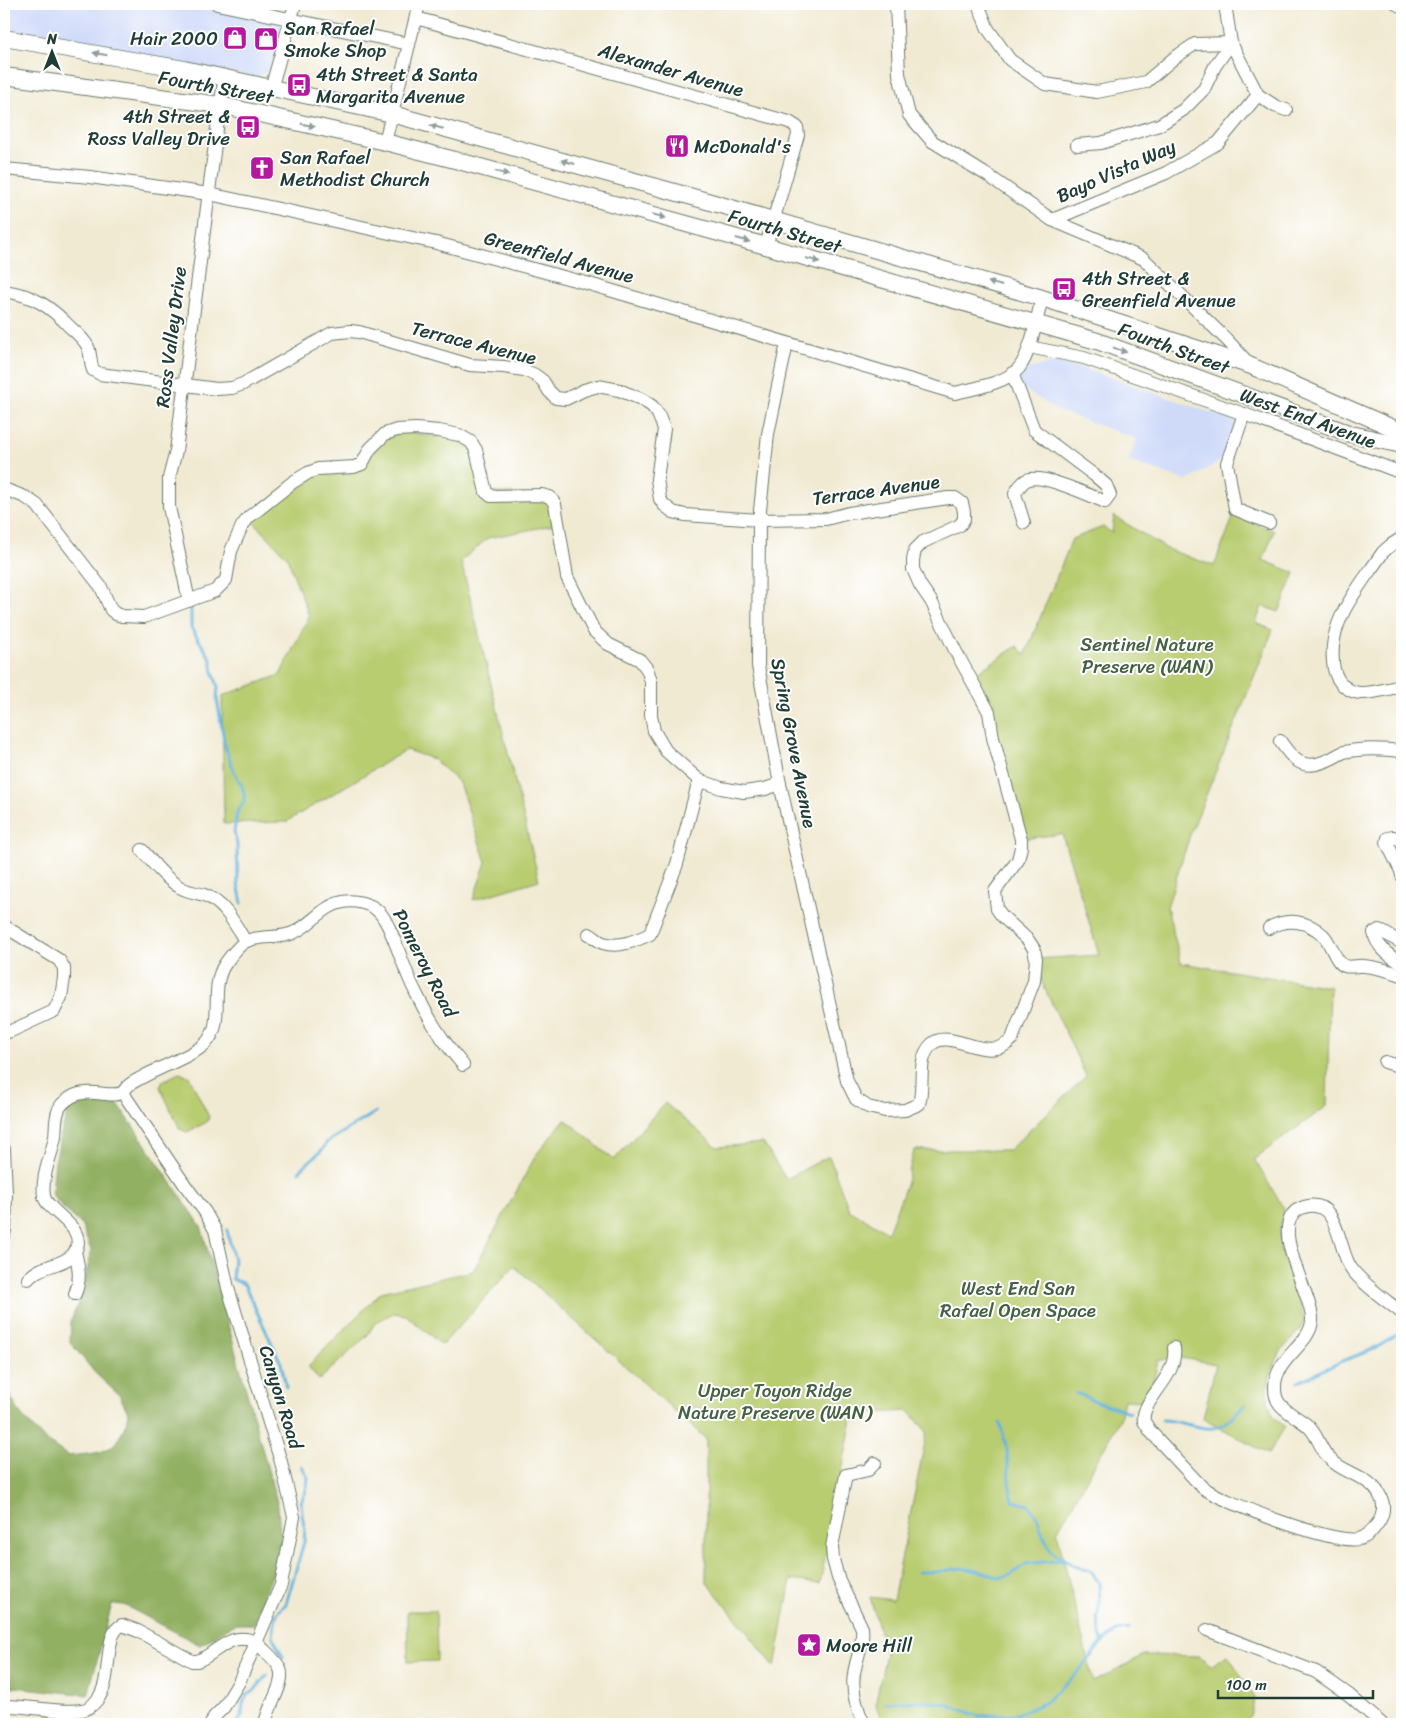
<svg xmlns="http://www.w3.org/2000/svg" width="1406" height="1728" font-family="Sriracha,sans-serif">
	<style>
		.built { fill: #cfdaf9 }
		.green { fill: #b8cc70; stroke: #6c8452 }
		.forest { fill: #92b062; stroke: #58764b }
		.lines { fill: none; stroke-linecap: round; stroke-linejoin: round }
		.stream { stroke: #61b2dc; stroke-width: 3 }
		.minor-casing { stroke: #687a6c; stroke-width: 14 }
		.major-casing { stroke: #687a6c; stroke-width: 18 }
		.minor { stroke: #fff; stroke-width: 12 }
		.major { stroke: #fff; stroke-width: 16 }
		.oneway { fill: #8f9e9a }
		.labels { text-anchor: middle; dominant-baseline: central; stroke-width: 4; stroke-linejoin: round; paint-order: stroke }
		.poi-label { font-size: 19px; fill: #1f3d34; stroke: #fff; text-anchor: start }
		.street-label { font-size: 19px; fill: #1f3d34; stroke: #fff }
		.park-label { font-size: 19px; fill: #456143; stroke: #fff }
	</style>
	<rect width="100%" height="100%" fill="#fff"/>
	<filter id="ink" filterUnits="userSpaceOnUse"><feTurbulence type="fractalNoise" baseFrequency=".02" numOctaves="2"/><feDisplacementMap in="SourceGraphic" scale="10" xChannelSelector="R" yChannelSelector="G"/><feConvolveMatrix kernelMatrix="1 2 1 2 8 2 1 2 1" color-interpolation-filters="sRGB"/></filter>
	<filter id="wash" filterUnits="userSpaceOnUse"><feTurbulence type="fractalNoise" baseFrequency=".0096" numOctaves="4" result="noise"/><feDisplacementMap in="SourceGraphic" scale="20" xChannelSelector="R" yChannelSelector="G"/><feGaussianBlur stdDeviation="1.12" result="paint"/><feColorMatrix in="noise" values="0 0 0 0 0 0 0 0 0 0 0 0 0 0 0 0 0 1.4 0 .05"/><feComposite in="paint" operator="in"/></filter>
	<g filter="url(#wash)">
		<rect width="100%" height="100%" fill="#f1ead3"/>
		<g class="built">
			<polygon points="4,4 199,4 283,23 270,70 257,77 4,31"/>
			<polygon points="1058,363 1086,369 1238,422 1224,459 1187,481 1128,461 1137,439 1058,411 1022,388 1017,376 1030,368"/>
		</g>
		<g class="green">
			<polygon points="397,430 471,442 486,492 550,497 553,525 488,538 461,561 539,880 473,900 486,862 459,783 433,759 406,750 286,822 224,824 222,696 280,675 309,616 287,557 249,517 318,469 354,467"/>
			<polygon points="1234,515 1274,531 1263,560 1295,573 1279,612 1262,606 1256,623 1273,630 1190,835 1167,907 1181,963 1330,987 1327,1106 1254,1159 1284,1209 1280,1229 1280,1250 1296,1283 1304,1319 1300,1330 1281,1351 1271,1373 1267,1391 1269,1405 1274,1417 1285,1427 1268,1454 1203,1418 1216,1364 1175,1357 1158,1361 1153,1384 1142,1401 1124,1400 1120,1419 1057,1532 1093,1682 1144,1655 1198,1656 1206,1661 1210,1666 1228,1655 1255,1698 1250,1716 1241,1724 886,1724 875,1706 886,1653 870,1597 893,1600 927,1432 909,1411 853,1414 820,1584 791,1580 775,1667 706,1581 706,1439 514,1266 442,1345 406,1315 393,1313 375,1323 367,1336 319,1380 308,1366 381,1292 473,1271 536,1155 565,1119 614,1160 665,1103 717,1147 763,1143 786,1179 829,1156 849,1210 888,1232 906,1185 914,1150 1009,1150 1086,1076 1036,970 1036,959 1099,955 1062,834 1021,839 996,748 970,677 1017,646 1025,655 1072,539 1103,527 1112,533 1114,516 1167,549 1214,566"/>
			<polygon points="179,1073 189,1076 209,1117 207,1122 187,1132 180,1129 160,1087 163,1081"/>
			<polygon points="407,1611 436,1611 437,1661 408,1662"/>
		</g>
		<path class="forest" d="M 91,1099 L 118,1104 L 201,1226 L 278,1506 L 281,1551 L 254,1624 L 234,1624 L 200,1645 L 124,1605 L 112,1604 L 88,1695 L 5,1686 L 4,1684 L 4,1385 L 21,1415 L 44,1439 L 68,1456 C 106,1452 115,1455 129,1415 L 120,1396 L 95,1373 L 70,1342 L 71,1321 L 84,1288 L 91,1250 L 81,1224 L 62,1207 L 52,1194 L 55,1162 L 62,1130 L 69,1109 Z"/>
		<g class="lines">
			<g class="stream">
				<polyline points="191,605 191,628 211,659 213,672 218,687 217,699 225,746 234,771 242,786 244,794 244,802 237,812 234,832 237,844 238,884 242,903"/>
				<polyline points="299,1171 323,1149 327,1142 376,1112"/>
				<polyline points="227,1230 234,1260 232,1279 244,1284 281,1363 286,1387"/>
				<polyline points="1298,1382 1340,1362 1374,1349 1399,1334"/>
				<polyline points="1076,1393 1103,1404 1130,1412"/>
				<path d="M 1162,1420 C 1177,1420 1201,1430 1213,1428 C 1225,1426 1236,1413 1245,1405"/>
				<polyline points="1000,1423 1007,1450 1009,1483 1013,1501 1029,1505 1037,1517 1043,1535 1052,1552 1075,1566 1092,1572 1099,1583 1100,1600 1097,1619 1102,1643"/>
				<polyline points="918,1572 936,1572 962,1568 987,1573 998,1578 1011,1575 1025,1564 1063,1560"/>
				<polyline points="283,1657 273,1637 274,1626 277,1613 286,1604 304,1542 305,1529 302,1515 301,1502 306,1491 308,1478 302,1466"/>
				<polyline points="886,1703 923,1701 946,1704 979,1716 1017,1714 1044,1703 1076,1674 1102,1643 1116,1631 1129,1629"/>
				<polyline points="237,1724 242,1715 243,1703 247,1695 254,1691 267,1675"/>
			</g>
		</g>
	</g>
	<g filter="url(#ink)">
		<g class="lines">
			<defs>
				<g id="minor">
					<polyline points="217,4 409,44"/>
					<polyline points="896,4 899,74 909,115 932,141 990,177 1052,220 1144,259 1228,341 1251,366"/>
					<polyline points="978,4 988,29 1010,60 1045,84 1097,92 1146,82 1174,58 1195,44 1231,43"/>
					<polyline points="1225,4 1231,43 1258,95 1275,106 1286,110"/>
					<polyline points="1397,4 1402,7"/>
					<polyline points="416,18 789,122 797,127 798,135 766,246"/>
					<polyline points="271,89 295,4"/>
					<polyline points="385,142 419,4"/>
					<polyline points="1077,145 1101,143 1159,125 1183,110 1204,89 1215,66 1231,43"/>
					<path d="M 4,169 L 90,177 L 209,194 L 436,243 L 586,283 L 955,393 C 972,389 1007,383 1019,368 C 1031,353 1037,317 1042,298"/>
					<polyline points="1052,220 1166,173 1218,143 1258,95"/>
					<path d="M 4,291 C 33,295 50,306 70,327 C 77,333 84,339 88,347 C 91,354 90,363 93,370 L 100,374 L 217,389 L 232,388 L 243,384 L 332,333 L 350,331 L 359,332 L 470,365 L 504,367 L 524,370 L 535,375 L 543,381 L 549,391 L 556,398 L 566,399 L 584,390 L 598,386 L 619,390 L 641,399 L 652,406 L 658,414 L 664,429 L 657,479 L 660,499 L 664,505 L 673,512 L 685,515 L 759,520 L 826,519 L 849,513 L 948,498 L 955,498 L 962,503 L 964,512 L 964,519 L 960,525 L 923,542 L 915,550 L 913,560 L 913,569 L 920,585 L 931,601 L 956,652 L 989,712 L 993,738 L 1021,839 L 1021,847 L 1018,860 L 995,891 L 997,909 L 1002,916 L 1028,940 L 1034,949 L 1036,959 L 1034,981 L 1012,1039 C 989,1066 951,1027 932,1044 C 916,1059 925,1084 919,1104 L 905,1110 L 885,1111 L 868,1107 L 856,1099 L 847,1081 L 780,784 L 758,666 L 759,520 L 768,434 L 787,343"/>
					<polyline points="1029,347 1084,358 1244,414 1402,473"/>
					<path d="M 1012,373 L 1034,430 L 1094,475 L 1106,485 L 1110,495 L 1105,502 C 1091,496 1038,471 1025,481 C 1021,484 1017,490 1015,494 L 1024,523"/>
					<polyline points="1244,414 1227,463 1235,509 1269,523"/>
					<polyline points="4,489 25,497 37,505 101,587 111,610 116,614 122,616 144,617 215,591 226,580 231,551 242,526 249,517 293,482 308,473 318,469 354,467 362,464 370,449 385,434 397,430 416,429 439,431 459,435 471,442 476,450 486,492 491,496 542,495 550,497 555,504 567,577 594,631 608,644 640,660 647,669 651,681 651,715 654,731 666,751 699,780 721,788 744,792 765,789 780,784"/>
					<path d="M 1402,538 L 1391,545 L 1383,552 C 1359,588 1325,623 1334,669 C 1337,682 1347,692 1360,693 C 1370,694 1391,688 1402,686"/>
					<polyline points="189,601 169,507 169,478 176,451 220,105 225,78"/>
					<path d="M 1280,741 C 1291,757 1301,771 1323,762 C 1330,760 1337,755 1344,752 C 1362,748 1385,749 1402,751"/>
					<polyline points="1402,840 1393,837 1388,838 1387,843 1401,871 1402,876"/>
					<path d="M 142,850 C 153,863 164,877 178,886 C 186,892 195,892 204,895 C 224,902 235,924 245,941"/>
					<polyline points="4,926 59,960 64,968 64,978 61,997 54,1011 11,1031 4,1033"/>
					<path d="M 1269,928 C 1287,918 1307,920 1323,935 C 1331,942 1335,963 1345,966 C 1351,968 1358,965 1364,966 C 1377,967 1390,971 1402,975"/>
					<path d="M 589,934 C 593,936 598,941 603,943 C 619,948 635,941 650,934 L 677,864 L 699,780"/>
					<path d="M 1402,943 L 1379,930 L 1374,933 C 1376,946 1391,958 1402,963"/>
					<polyline points="1385,1062 1402,1067"/>
					<polyline points="123,1093 185,1185 205,1212 215,1230 228,1288 281,1462 294,1517 281,1585 239,1682 224,1707 214,1717 211,1724"/>
					<polyline points="4,1149 6,1193 5,1230 4,1234"/>
					<path d="M 28,1279 C 31,1276 34,1273 38,1271 C 48,1265 66,1264 74,1253 C 91,1228 47,1213 44,1196 C 41,1175 52,1156 55,1136 C 56,1128 55,1120 58,1112 C 59,1106 63,1103 68,1099 C 88,1085 112,1100 123,1092 C 125,1090 126,1088 128,1086 C 131,1083 135,1081 139,1079 C 158,1068 179,1061 197,1050 C 231,1030 206,992 225,964 C 230,957 239,944 247,941 C 263,934 280,940 295,932 C 312,924 324,905 343,902 C 354,900 370,903 378,911 C 383,915 386,922 389,928 C 399,949 405,972 416,993 C 428,1018 444,1043 463,1065"/>
					<path d="M 75,1294 C 81,1280 79,1267 75,1252"/>
					<path d="M 1174,1348 C 1178,1378 1140,1400 1144,1421 C 1145,1424 1149,1428 1150,1431 L 1202,1487 C 1224,1503 1333,1544 1358,1539 C 1367,1538 1373,1530 1378,1523 C 1383,1516 1385,1506 1381,1498 C 1373,1477 1345,1474 1331,1460 C 1320,1451 1319,1436 1308,1426 C 1300,1419 1284,1411 1279,1403 C 1276,1399 1275,1392 1275,1388 C 1274,1358 1311,1345 1312,1320 C 1313,1294 1263,1220 1304,1207 C 1339,1196 1338,1250 1351,1268 C 1362,1284 1387,1301 1402,1313"/>
					<polyline points="1207,1630 1316,1672 1349,1695 1382,1724"/>
					<path d="M 4,1706 C 27,1705 61,1714 82,1710 C 89,1709 93,1705 97,1700 C 114,1680 102,1634 122,1625 L 138,1631 L 192,1661 L 197,1661 C 210,1657 220,1644 234,1640 C 245,1637 255,1640 262,1648 C 268,1654 277,1661 280,1669 C 286,1683 267,1708 265,1724"/>
					<path d="M 864,1724 C 857,1709 851,1692 854,1674 C 856,1658 864,1644 862,1628 L 838,1578 L 833,1559 L 832,1547 L 846,1475 L 868,1470 L 875,1463"/>
				</g>
				<g id="major">
					<polyline points="4,38 184,69 392,114 707,201 1042,298 1251,366 1402,432"/>
					<polyline points="4,76 220,105 385,142 455,160 766,246 1097,341 1351,434 1402,445"/>
				</g>
			</defs>
			<use href="#minor" class="minor-casing"/>
			<use href="#major" class="major-casing"/>
			<use href="#minor" class="minor"/>
			<use href="#major" class="major"/>
		</g>
		<defs><path id="oneway-solid" d="M-6-.8H1V-3.2L6.5 0L1 3.2V.8H-6Z" transform="scale(1.25)"/></defs>
		<g class="oneway">
			<use href="#oneway-solid" transform="translate(100 54) rotate(-170)"/>
			<use href="#oneway-solid" transform="translate(308 125) rotate(12)"/>
			<use href="#oneway-solid" transform="translate(437 127) rotate(-165)"/>
			<use href="#oneway-solid" transform="translate(568 162) rotate(-165)"/>
			<use href="#oneway-solid" transform="translate(502 173) rotate(16)"/>
			<use href="#oneway-solid" transform="translate(659 216) rotate(16)"/>
			<use href="#oneway-solid" transform="translate(743 240) rotate(15)"/>
			<use href="#oneway-solid" transform="translate(813 260) rotate(16)"/>
			<use href="#oneway-solid" transform="translate(995 284) rotate(-164)"/>
			<use href="#oneway-solid" transform="translate(1120 350) rotate(20)"/>
		</g>
	</g>
	<defs>
		<symbol id="shop-square" viewBox="-11 -11 22 22"><rect x="-9" y="-9" width="18" height="18" rx="4" fill="#b5179e" stroke="#fff"/><path d="M-5-2.5h2.3a2.7 3.5 0 0 1 5.4 0H5L5.5 6h-11ZM-1.5-2.5h3a1.5 2.3 0 0 0-3 0Z" fill="#fff"/></symbol>
		<symbol id="bus-square" viewBox="-11 -11 22 22"><rect x="-9" y="-9" width="18" height="18" rx="4" fill="#b5179e" stroke="#fff"/><path d="M-5-6H5V4H4V6H2V4H-2V6H-4V4H-5ZM-3.5-4V0h7V-4ZM-3.5 1.2v1.5H-2V1.2ZM2 1.2v1.5H3.5V1.2Z" fill="#fff"/></symbol>
		<symbol id="restaurant-square" viewBox="-11 -11 22 22"><rect x="-9" y="-9" width="18" height="18" rx="4" fill="#b5179e" stroke="#fff"/><path d="M-5-6h1v4h1v-4h1v4h1v-4h1v5L-1.5 .5V6h-2V.5L-5-1ZM5-6V6H3V1.5H1.5Q1.5-4 5-6Z" fill="#fff"/></symbol>
		<symbol id="church-square" viewBox="-11 -11 22 22"><rect x="-9" y="-9" width="18" height="18" rx="4" fill="#b5179e" stroke="#fff"/><path d="M-1.2-6h2.4v3.5h3.3v2.4h-3.3V6h-2.4V-.1h-3.3v-2.4h3.3Z" fill="#fff"/></symbol>
		<symbol id="sight-square" viewBox="-11 -11 22 22"><rect x="-9" y="-9" width="18" height="18" rx="4" fill="#b5179e" stroke="#fff"/><path d="M0-6L1.8-2.2L6-1.7L2.9 1.2L3.7 5.4L0 3.3L-3.7 5.4L-2.9 1.2L-6-1.7L-1.8-2.2Z" fill="#fff"/></symbol>
	</defs>
	<g fill-rule="evenodd">
		<use href="#shop-square" x="221" y="24" width="28" height="28"/>
		<use href="#shop-square" x="252" y="25" width="28" height="28"/>
		<use href="#bus-square" x="285" y="71" width="28" height="28"/>
		<use href="#bus-square" x="234" y="113" width="28" height="28"/>
		<use href="#restaurant-square" x="663" y="132" width="28" height="28"/>
		<use href="#church-square" x="248" y="154" width="28" height="28"/>
		<use href="#bus-square" x="1050" y="275" width="28" height="28"/>
		<use href="#sight-square" x="795" y="1631" width="28" height="28"/>
	</g>
	<g class="labels">
		<g class="poi-label">
			<text x="284" y="28">San Rafael<tspan x="284" dy="22">Smoke Shop</tspan></text>
			<text x="218" y="38" text-anchor="end">Hair 2000</text>
			<text x="316" y="74">4th Street &amp; Santa<tspan x="316" dy="22">Margarita Avenue</tspan></text>
			<text x="230" y="116" text-anchor="end">4th Street &amp;<tspan x="230" dy="22">Ross Valley Drive</tspan></text>
			<text x="694" y="146">McDonald's</text>
			<text x="280" y="157">San Rafael<tspan x="280" dy="22">Methodist Church</tspan></text>
			<text x="1082" y="278">4th Street &amp;<tspan x="1082" dy="22">Greenfield Avenue</tspan></text>
			<text x="826" y="1645">Moore Hill</text>
		</g>
		<g class="street-label">
			<text transform="translate(671 70) rotate(16)">Alexander Avenue</text>
			<text transform="translate(216 87) rotate(10)">Fourth Street</text>
			<text transform="translate(1116 171) rotate(-24)">Bayo Vista Way</text>
			<text transform="translate(785 231) rotate(16)">Fourth Street</text>
			<text transform="translate(559 257) rotate(15)">Greenfield Avenue</text>
			<text transform="translate(171 337) rotate(-83)">Ross Valley Drive</text>
			<text transform="translate(474 343) rotate(14)">Terrace Avenue</text>
			<text transform="translate(1174 348) rotate(20)">Fourth Street</text>
			<text transform="translate(1308 418) rotate(20)">West End Avenue</text>
			<text transform="translate(876 490) rotate(-8)">Terrace Avenue</text>
			<text transform="translate(794 743) rotate(79)">Spring Grove Avenue</text>
			<text transform="translate(425 963) rotate(63)">Pomeroy Road</text>
			<text transform="translate(281 1397) rotate(73)">Canyon Road</text>
		</g>
		<g class="park-label">
			<text x="1147" y="644">Sentinel Nature<tspan x="1147" dy="22">Preserve (WAN)</tspan></text>
			<text x="1018" y="1288">West End San<tspan x="1018" dy="22">Rafael Open Space</tspan></text>
			<text x="775" y="1390">Upper Toyon Ridge<tspan x="775" dy="22">Nature Preserve (WAN)</tspan></text>
		</g>
	</g>
	<rect width="1406" height="1728" fill="none" stroke="#fff" stroke-width="20"/>
	<g transform="translate(52 52)" stroke="#ffffff" stroke-width="4" paint-order="stroke">
	<path d="M0-4L9 19L0 12L-9 19Z" fill="#1f3d34"/>
	<text y="-8" font-size="14" font-weight="bold" text-anchor="middle" fill="#1f3d34">N</text>
	</g>
	<path d="M1218 1690v8h155v-8" fill="none" stroke="#1f3d34" stroke-width="2.5"/>
	<text x="1226" y="1690" font-size="15" fill="#1f3d34" stroke="#ffffff" stroke-width="4" paint-order="stroke">100 m</text>
</svg>
